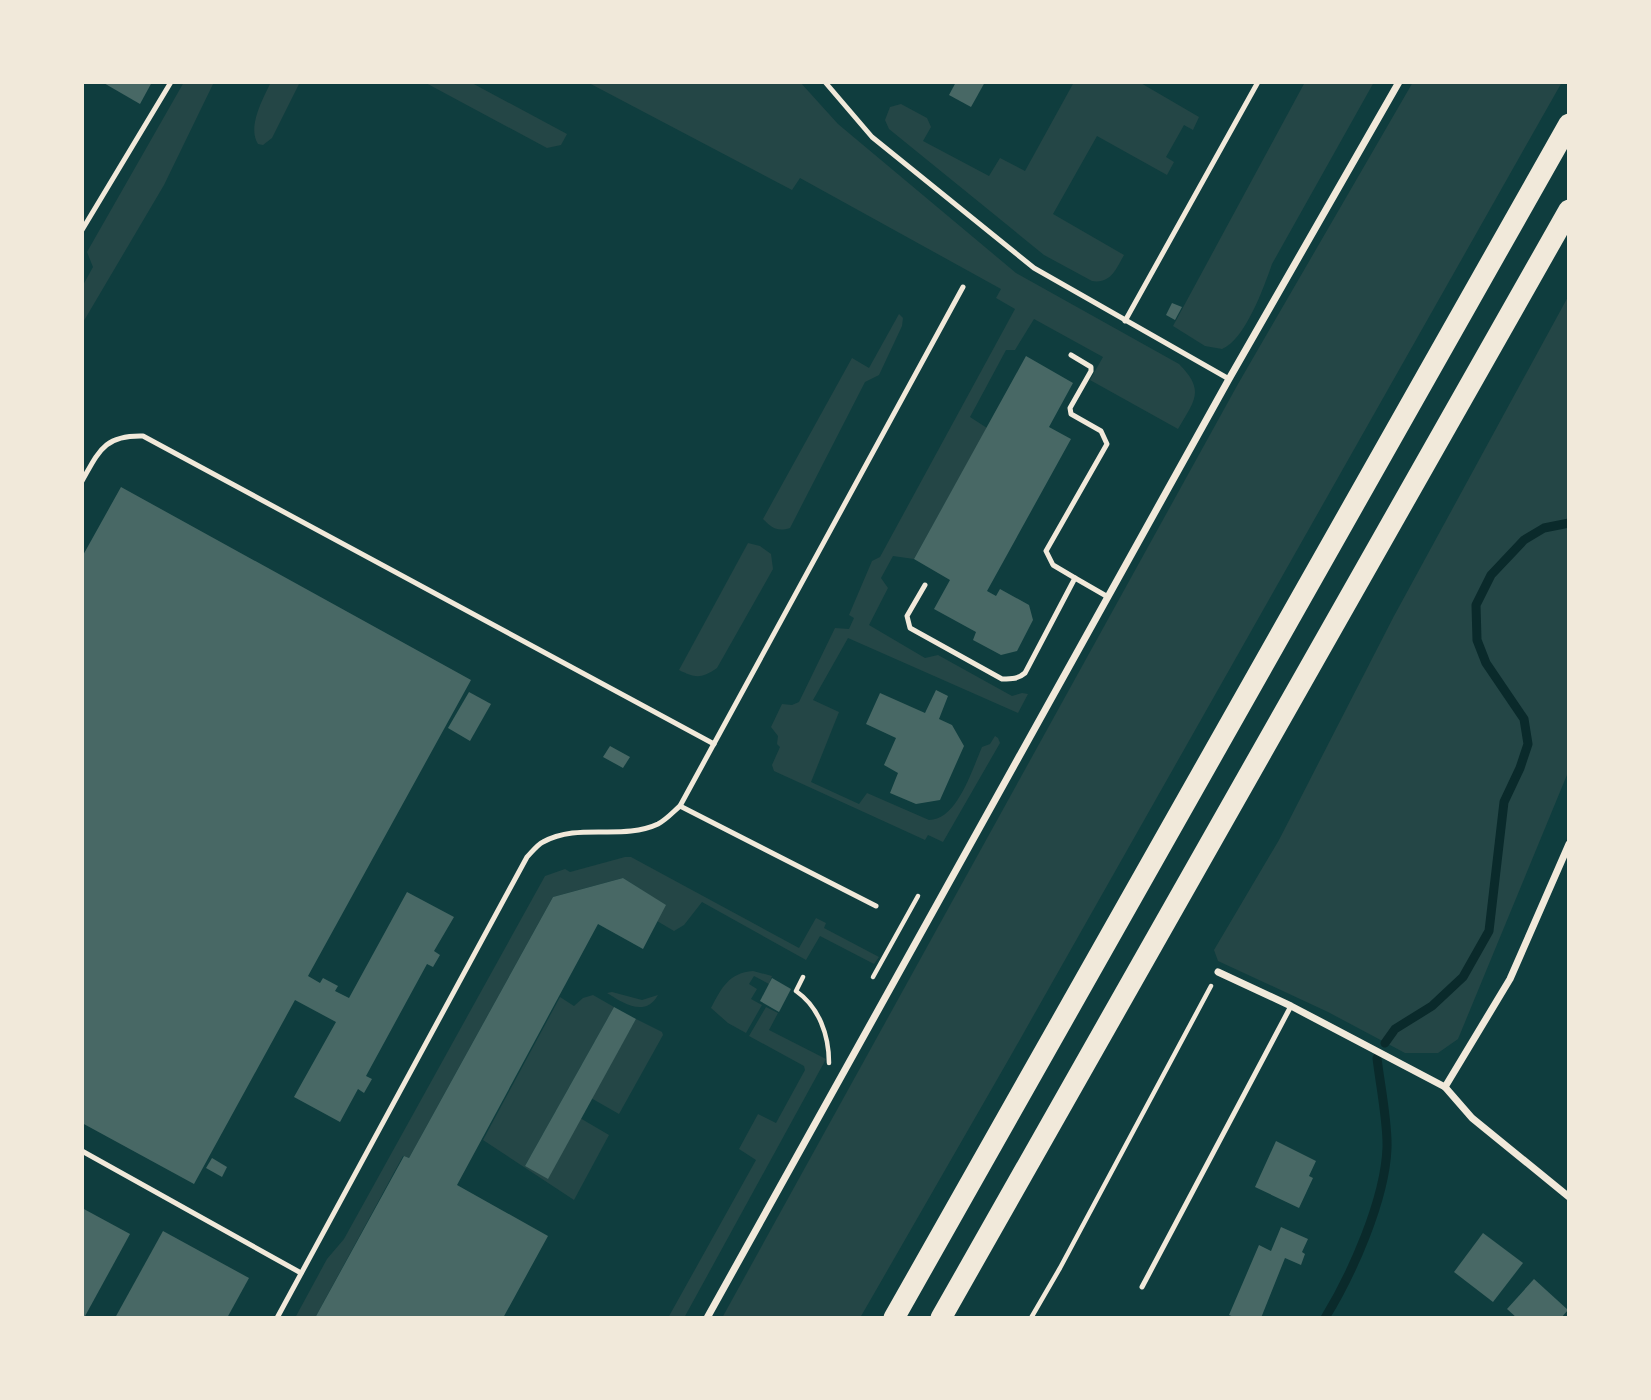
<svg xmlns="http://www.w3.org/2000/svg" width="1651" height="1400" font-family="'PT Sans',sans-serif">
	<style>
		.green { fill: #244646 }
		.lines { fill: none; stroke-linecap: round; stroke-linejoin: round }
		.stream { stroke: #0a2a2b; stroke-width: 9 }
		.building { fill: #486865 }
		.path { stroke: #f1e9da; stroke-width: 4.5 }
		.service { stroke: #f1e9da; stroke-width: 5 }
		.minor { stroke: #f1e9da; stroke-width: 7 }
		.motorway { stroke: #f1e9da; stroke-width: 21 }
	</style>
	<rect width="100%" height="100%" fill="#0f3d3e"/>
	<g class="green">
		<polygon points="184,82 214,82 164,185 82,324 82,287 93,267 87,252"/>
		<path d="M 271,82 L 300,82 L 272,138 L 263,145 L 258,144 C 247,126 263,99 271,82 Z"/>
		<polygon points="424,82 470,82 567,134 561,145 547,148"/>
		<path d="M 587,82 L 800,82 L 838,124 L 1016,273 L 1179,364 C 1206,391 1194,401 1178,429 L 1090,380 L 1103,357 L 1034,319 L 1015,350 L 1006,350 L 970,417 L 987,428 L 914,559 L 893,556 L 881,578 L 888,588 L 869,625 L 925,658 L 938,655 L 1012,696 L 1022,693 L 1028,694 L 1018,713 L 848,638 L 813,700 L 839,712 L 811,782 L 859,804 L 867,793 L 929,820 C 957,820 972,770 982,747 L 990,744 L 995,736 L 998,738 L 1000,743 L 943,842 L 928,835 L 925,840 L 774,771 L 772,765 L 780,747 L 777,744 L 778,736 L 771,727 L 782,704 L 792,705 L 799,702 L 835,628 L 849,629 L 854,618 L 849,615 L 872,561 L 880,557 L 1015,309 L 996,298 L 1001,289 L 800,178 L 792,190 Z"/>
		<path d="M 1074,82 L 1139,82 L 1199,117 L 1193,130 L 1184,125 L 1166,157 L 1174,162 L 1167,175 L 1097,136 L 1053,214 L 1124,255 C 1116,269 1111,284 1092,281 L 1044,255 L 889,129 L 885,120 L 890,107 L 901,104 L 927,118 L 931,127 L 923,141 L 989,176 L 1000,158 L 1025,171 Z"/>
		<path d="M 1305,82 L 1374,82 L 1272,264 C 1264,287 1245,340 1222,349 L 1205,346 L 1173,326 Z"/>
		<polygon points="1413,82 1562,82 1010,1057 860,1318 722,1318 1238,384"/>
		<polygon points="1569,295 1569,770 1458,1039 1438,1053 1405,1053 1328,1012 1218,961 1214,950 1279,840 1394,616"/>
		<path d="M 899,314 L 903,318 L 902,326 L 879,375 L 865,382 L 790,528 C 777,532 772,528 763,519 L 852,358 L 869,368 Z"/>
		<path d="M 748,543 L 760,546 L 771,554 L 773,569 L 717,668 C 701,679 695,678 679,670 Z"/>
		<polygon points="625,857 631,857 799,948 816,918 826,923 824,928 879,957 874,964 820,936 806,960 702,902 684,925 674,931 657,921 665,905 623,878 553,897 409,1158 403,1156 315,1318 295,1318 327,1259 344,1239 545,876 565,869 570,872"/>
		<path d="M 753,971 L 772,976 L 769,984 L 754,976 L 749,984 L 757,989 L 751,999 L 762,1005 L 746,1033 L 728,1023 L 711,1008 C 722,987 729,973 753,971 Z"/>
		<path d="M 612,992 L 642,1000 L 658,995 C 645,1018 623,1003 607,993 Z"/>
		<polygon points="593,995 614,1007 525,1166 548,1178 580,1118 609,1135 574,1200 483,1140 560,997 574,1006 583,998"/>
		<polygon points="766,1007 778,1013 769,1030 826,1059 684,1318 668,1318 756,1160 739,1149 758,1114 776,1123 805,1070 804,1066 749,1036"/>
		<polygon points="636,1019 662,1032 663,1035 619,1114 591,1098"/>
	</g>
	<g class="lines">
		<g class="stream">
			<polyline points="1385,1043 1395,1029 1432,1006 1463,977 1489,931 1504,802 1520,768 1528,744 1524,719 1486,663 1477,640 1476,605 1491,575 1524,540 1544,528 1569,523"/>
			<path d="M 1325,1318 C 1352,1274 1385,1200 1387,1148 C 1388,1123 1380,1084 1377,1058"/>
		</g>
	</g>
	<g class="building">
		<polygon points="102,82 152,82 140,104"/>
		<polygon points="956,82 985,82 971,107 949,95"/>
		<polygon points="1172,303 1182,307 1175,320 1166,315"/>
		<polygon points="1026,356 1073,383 1049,427 1071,439 987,591 996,596 1000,589 1029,605 1033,620 1017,651 1001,655 973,640 976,632 934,609 950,580 914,559"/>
		<polygon points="121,487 471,680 308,976 320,983 323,978 338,986 335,991 349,998 407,892 454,917 434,951 440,955 433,967 427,964 366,1076 372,1079 364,1093 358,1089 340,1122 294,1097 336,1022 295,1000 194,1184 82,1123 82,557"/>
		<polygon points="936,690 948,696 939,719 952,725 964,746 940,800 916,804 890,793 898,773 884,765 896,738 866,724 880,693 925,713"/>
		<polygon points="469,692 491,704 470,741 448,728"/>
		<polygon points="610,746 630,757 623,768 603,757"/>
		<polygon points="623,878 666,905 643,949 598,924 457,1185 548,1236 503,1318 315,1318 404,1156 409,1158 553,897"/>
		<polygon points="772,978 791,989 779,1012 760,1001"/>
		<polygon points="614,1007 636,1019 548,1179 525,1166"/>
		<polygon points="1276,1141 1316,1161 1309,1176 1313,1178 1299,1208 1255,1187"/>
		<polygon points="212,1158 227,1167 222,1177 206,1168"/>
		<polygon points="82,1208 130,1234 84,1318 82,1318"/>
		<polygon points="1281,1227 1308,1239 1302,1252 1305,1254 1301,1265 1285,1258 1261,1318 1236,1318 1229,1315 1259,1245 1271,1251"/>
		<polygon points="163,1231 249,1278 227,1318 115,1318"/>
		<polygon points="1483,1233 1523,1263 1493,1302 1454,1272"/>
		<polygon points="1534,1279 1568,1310 1561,1318 1517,1318 1507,1309"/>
	</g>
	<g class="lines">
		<g class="path">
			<path d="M 803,977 L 796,991 C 819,1007 829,1035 829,1063"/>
			<polyline points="873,977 918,896"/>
			<polyline points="1031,1318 1060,1268 1211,986"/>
		</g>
		<g class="service">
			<polyline points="825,82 872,137 1034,268 1229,379"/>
			<polyline points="82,230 171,82"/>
			<polyline points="1125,321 1258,82"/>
			<polyline points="1071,355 1091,367 1091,371 1070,408 1071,414 1101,431 1107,444 1046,551 1053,565 1075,578"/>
			<path d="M 82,481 C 99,451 104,435 143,436 L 714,744"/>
			<path d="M 925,585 L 907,616 L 910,628 L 1002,679 C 1012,679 1018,679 1025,673 L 1075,578 L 1108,597"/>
			<polyline points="680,806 876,906"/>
			<polyline points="82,1151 301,1273"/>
			<polyline points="1142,1287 1291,1006"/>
			<path d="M 277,1318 L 527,857 C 532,852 537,845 543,842 C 579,822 622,841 658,824 C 666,820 673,812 680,806 L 963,287"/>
		</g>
		<g class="minor">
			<polyline points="1218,972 1291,1006 1445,1087 1472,1118 1569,1197"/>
			<polyline points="1445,1087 1510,979 1569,844"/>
			<polyline points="707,1318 1229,379 1399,82"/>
		</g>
		<g class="motorway">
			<polyline points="894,1318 1569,124"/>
			<polyline points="941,1318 1569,210"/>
		</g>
	</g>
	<rect width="1651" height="1400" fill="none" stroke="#f1e9da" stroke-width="168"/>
</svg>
